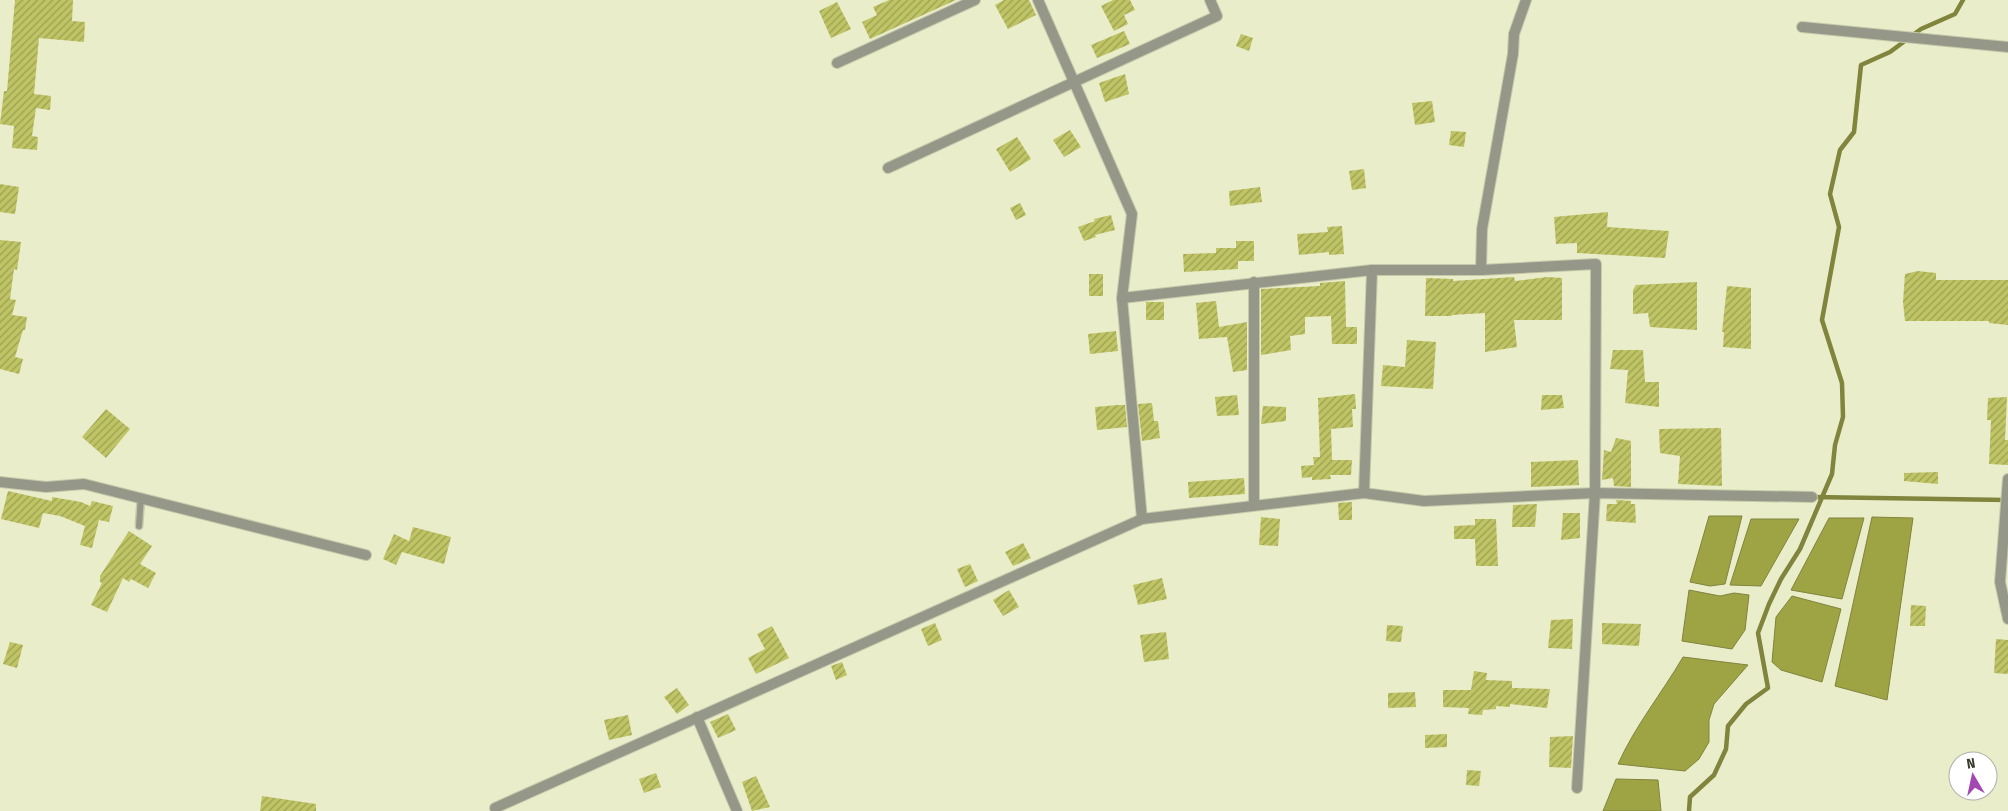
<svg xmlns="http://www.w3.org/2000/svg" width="2008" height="811" font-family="'Fira Sans Condensed',sans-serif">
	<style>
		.water { fill: #9ea343; stroke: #80843c }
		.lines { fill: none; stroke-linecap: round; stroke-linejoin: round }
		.stream { stroke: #80843c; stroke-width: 4.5 }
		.building { fill: url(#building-hatch) }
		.service-casing { stroke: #c7c9aa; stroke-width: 9 }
		.minor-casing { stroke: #c7c9aa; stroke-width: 12 }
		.service { stroke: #959788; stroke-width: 6 }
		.minor { stroke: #959788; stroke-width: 10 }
	</style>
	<defs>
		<pattern id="building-hatch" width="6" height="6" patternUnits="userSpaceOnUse" patternTransform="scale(1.25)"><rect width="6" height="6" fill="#bfc465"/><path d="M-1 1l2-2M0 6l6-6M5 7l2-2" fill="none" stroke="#9ca053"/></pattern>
	</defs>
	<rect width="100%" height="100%" fill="#eaedca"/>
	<g class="water">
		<polygon points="1709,516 1742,516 1725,584 1710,586 1690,582"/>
		<polygon points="1872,517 1913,518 1887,700 1835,686"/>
		<polygon points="1829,518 1864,518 1842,599 1791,590"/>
		<polygon points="1751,519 1799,519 1761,586 1730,585"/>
		<polygon points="1689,590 1720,596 1734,593 1749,595 1745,630 1732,649 1682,641"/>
		<polygon points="1792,596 1841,609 1822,682 1781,670 1772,662 1776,617"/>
		<path d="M 1683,657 L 1748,665 L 1714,704 L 1709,720 L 1709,742 L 1699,759 L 1685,771 L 1618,764 C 1635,726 1662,693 1683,657 Z"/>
		<polygon points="1616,779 1658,780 1661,811 1603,811"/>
	</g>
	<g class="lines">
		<g class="stream">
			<polyline points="1812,497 2007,500"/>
			<polyline points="1689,811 1690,797 1714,775 1726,749 1728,726 1746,704 1768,688 1758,633 1769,604 1781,579 1800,549 1832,474 1835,445 1843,417 1842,383 1822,320 1839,227 1830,194 1840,150 1854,132 1861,65 1890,52 1921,29 1955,14 1963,0"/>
		</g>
	</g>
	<g class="building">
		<polygon points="15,0 73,0 72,21 85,22 84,42 39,38 34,94 51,96 50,110 36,108 32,136 38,137 37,150 12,148 14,126 0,124 4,91 7,91"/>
		<polygon points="889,0 956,0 870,39 862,22 877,15 873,7"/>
		<polygon points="1004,0 1029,0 1036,15 1008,29 995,5"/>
		<polygon points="1113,0 1130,0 1135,10 1124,15 1128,24 1114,31 1101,6"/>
		<polygon points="837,2 851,29 831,38 819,11"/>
		<polygon points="1124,31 1130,44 1097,58 1091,45"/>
		<polygon points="1241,34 1253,38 1249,51 1236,46"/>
		<polygon points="1125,74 1129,94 1105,102 1099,83"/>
		<polygon points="1432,101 1435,122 1415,125 1412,103"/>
		<polygon points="1070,130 1081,147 1064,157 1053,140"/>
		<polygon points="1451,131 1466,132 1464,147 1449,145"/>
		<polygon points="1017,137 1031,159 1010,172 996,149"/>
		<polygon points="1364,169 1366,188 1352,190 1349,171"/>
		<polygon points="0,184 19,187 15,214 0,212"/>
		<polygon points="1260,187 1262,202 1230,206 1229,191"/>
		<polygon points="1020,203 1026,215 1016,220 1010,208"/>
		<polygon points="1608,212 1607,227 1669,231 1665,258 1577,253 1577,243 1556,244 1554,217"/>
		<polygon points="1111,215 1115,230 1095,235 1096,237 1084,241 1078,227 1095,221 1094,219"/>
		<polygon points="1342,226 1344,254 1329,255 1329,252 1299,255 1297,234 1328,232 1327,227"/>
		<polygon points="0,240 21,242 17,270 14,269 10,299 16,300 12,315 27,317 25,330 23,330 15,357 23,359 19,374 0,369"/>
		<polygon points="1236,241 1254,241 1254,261 1238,261 1238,269 1184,272 1183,254 1216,253 1216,248 1236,248"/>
		<polygon points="1918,271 1936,273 1936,280 2008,280 2008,325 1989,323 1989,321 1905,321 1903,302 1905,274"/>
		<rect x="1089" y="274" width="14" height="22"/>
		<polygon points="1514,277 1515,281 1547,277 1562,278 1562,320 1514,320 1517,347 1485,352 1485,313 1452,315 1452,316 1425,316 1426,278 1453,279 1453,281"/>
		<polygon points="1345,281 1346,327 1357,327 1357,344 1332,344 1331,316 1305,317 1305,334 1290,336 1291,350 1261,355 1261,289 1320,286 1320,283"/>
		<polygon points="1697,282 1697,330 1650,327 1648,313 1633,314 1633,290 1636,285"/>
		<polygon points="1727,286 1751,288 1751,349 1723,347 1724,332 1722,332"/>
		<polygon points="1216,301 1219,327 1247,322 1247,370 1233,372 1227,337 1199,339 1196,303"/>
		<rect x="1146" y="302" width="18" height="18"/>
		<polygon points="1116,331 1118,351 1090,354 1088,334"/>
		<polygon points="1407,340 1436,342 1433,389 1381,386 1383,365 1405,367"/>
		<polygon points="1613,350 1643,350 1645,382 1659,382 1659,407 1625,403 1628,370 1610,369"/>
		<polygon points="1355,394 1356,409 1352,409 1353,427 1331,429 1332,460 1352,460 1351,475 1330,475 1331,479 1312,480 1312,477 1302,478 1301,466 1314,465 1313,457 1320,457 1318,398"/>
		<polygon points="1237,395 1239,415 1217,416 1215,397"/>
		<polygon points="1542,395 1562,395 1564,408 1541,410"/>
		<polygon points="2007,397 2005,440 2008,440 2008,465 1989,464 1991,420 1987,420 1988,398"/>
		<polygon points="1152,403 1154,421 1158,421 1160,438 1142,441 1138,404"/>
		<polygon points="1118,405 1125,405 1127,427 1097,430 1095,407"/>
		<polygon points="1263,406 1286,407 1286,421 1261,424"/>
		<polygon points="106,409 130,429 106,458 82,437"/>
		<polygon points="1721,428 1722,486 1678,484 1680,456 1660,453 1659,429"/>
		<polygon points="1616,438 1631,441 1631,487 1614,486 1613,478 1602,480 1604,450 1611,452"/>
		<polygon points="1578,460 1579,485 1531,487 1531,462"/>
		<polygon points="1938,472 1938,484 1904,481 1904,473"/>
		<polygon points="1244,478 1245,494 1189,498 1188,482"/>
		<polygon points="8,491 52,501 52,497 81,502 90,506 92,501 113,506 109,522 99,520 92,548 80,545 85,526 60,516 43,513 39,528 1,519"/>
		<polygon points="1616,500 1631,501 1631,504 1635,504 1636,523 1606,521 1607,504 1617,504"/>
		<polygon points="1352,502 1352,520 1339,520 1338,503"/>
		<polygon points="1537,504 1535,527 1512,527 1513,505"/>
		<polygon points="1563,513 1580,513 1580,538 1561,540"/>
		<polygon points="1261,517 1280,519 1278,546 1259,545"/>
		<polygon points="1475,519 1496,519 1498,566 1476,566 1475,539 1454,539 1454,526 1475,525"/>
		<polygon points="413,527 451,537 444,564 402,552 396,565 383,559 394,534 409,541"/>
		<polygon points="129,531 152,546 140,564 156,573 148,588 131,579 129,582 123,578 107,612 91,605 102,583 100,582 100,576"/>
		<polygon points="1023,543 1031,558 1013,566 1005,552"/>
		<polygon points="970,564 978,581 965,587 957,569"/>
		<polygon points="1162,578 1167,599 1138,605 1133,585"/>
		<polygon points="1009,590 1019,607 1003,616 993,600"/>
		<polygon points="1911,605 1926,606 1925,626 1910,626"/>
		<polygon points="1573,619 1572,649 1548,648 1551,620"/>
		<polygon points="935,623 942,640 928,646 921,629"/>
		<polygon points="1602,623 1641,624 1639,646 1602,644"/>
		<polygon points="1387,625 1403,626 1401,642 1386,641"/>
		<polygon points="772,626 789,658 756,674 748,658 765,649 757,634"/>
		<polygon points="1166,632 1169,659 1144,662 1140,635"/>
		<polygon points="1996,639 2008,640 2008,674 1994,673"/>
		<polygon points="10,642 23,645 17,668 3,664"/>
		<polygon points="842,662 847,675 836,680 831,666"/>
		<polygon points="1474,671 1487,673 1486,680 1512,681 1512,688 1550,689 1547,708 1510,704 1510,707 1496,706 1496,709 1483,710 1482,715 1468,714 1469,708 1443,707 1443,690 1471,690"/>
		<polygon points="677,688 689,705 677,714 664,697"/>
		<polygon points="1415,692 1416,707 1388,708 1388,693"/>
		<polygon points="728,714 736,730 718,738 710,722"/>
		<polygon points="628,715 632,735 609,740 604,720"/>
		<polygon points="1447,734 1447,747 1425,748 1425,735"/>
		<polygon points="1573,736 1571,768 1549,767 1550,737"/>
		<polygon points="1467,770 1481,771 1479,786 1466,785"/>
		<polygon points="656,773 661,787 644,793 639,779"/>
		<polygon points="756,776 770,807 752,811 742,782"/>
		<polygon points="262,796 316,804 316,811 260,811"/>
	</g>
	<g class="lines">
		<defs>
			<polyline id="service" points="139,526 141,497"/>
			<g id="minor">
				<polyline points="1038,0 1132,214 1122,298 1142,519"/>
				<polyline points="1802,27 2008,47"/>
				<polyline points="837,63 975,0"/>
				<polyline points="888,168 1217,16 1210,0"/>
				<polyline points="1481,270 1482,229 1513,54 1514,34 1526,0"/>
				<polyline points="1122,298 1372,270 1481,270 1596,264 1595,493 1577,788"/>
				<polyline points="2008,479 2000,582 2008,619"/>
				<polyline points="0,482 46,487 84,484 366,555"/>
				<polyline points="1364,493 1372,270"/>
				<polyline points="1254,505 1254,282"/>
				<polyline points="697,717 737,811"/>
				<polyline points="495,808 1142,519 1364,493 1424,501 1595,493 1812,497"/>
			</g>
		</defs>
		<use href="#service" class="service-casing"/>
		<use href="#minor" class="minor-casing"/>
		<use href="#service" class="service"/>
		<use href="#minor" class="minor"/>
	</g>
	<g transform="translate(1973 776) rotate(351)"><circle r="24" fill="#ffffff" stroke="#b0b0ab"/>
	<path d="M0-4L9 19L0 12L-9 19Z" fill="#a348b3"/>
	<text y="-8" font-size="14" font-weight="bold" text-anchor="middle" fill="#393a2c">N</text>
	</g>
</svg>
